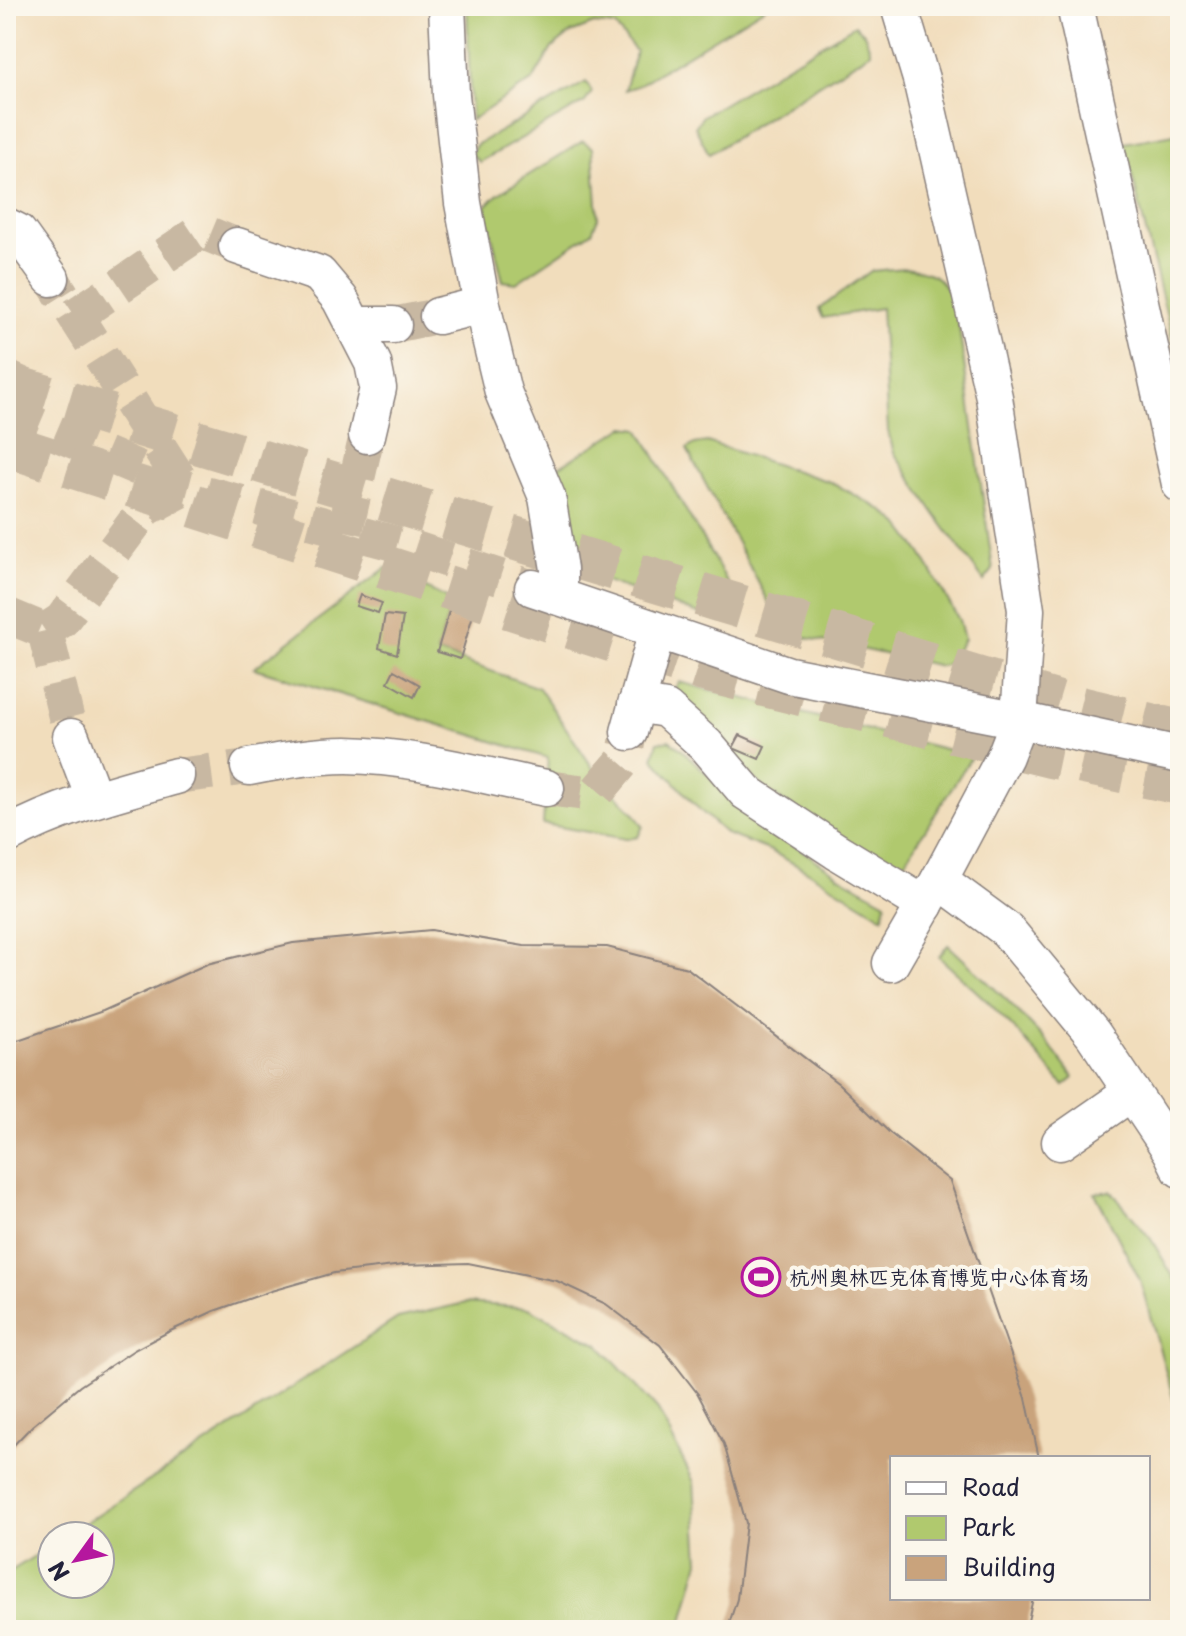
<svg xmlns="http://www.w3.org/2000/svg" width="1186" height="1636" font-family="'Playpen Sans','LXGW WenKai TC',sans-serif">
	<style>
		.green { fill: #b0c96e; stroke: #697654; stroke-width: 2 }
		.building { fill: #c9a37c }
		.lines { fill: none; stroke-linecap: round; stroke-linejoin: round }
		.minor-tunnel { stroke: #c8b8a2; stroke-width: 36; stroke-dasharray: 36 18; stroke-linecap: butt }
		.major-tunnel { stroke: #c8b8a2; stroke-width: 44; stroke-dasharray: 44 22; stroke-linecap: butt }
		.minor-casing { stroke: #8a807c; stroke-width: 39 }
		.minor { stroke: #fff; stroke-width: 36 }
		.labels { text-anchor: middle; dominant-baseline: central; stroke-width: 8; stroke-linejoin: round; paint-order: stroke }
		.poi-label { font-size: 20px; fill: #22223b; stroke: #fbf7ec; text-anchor: start }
	</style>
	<rect width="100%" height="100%" fill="#fbf7ec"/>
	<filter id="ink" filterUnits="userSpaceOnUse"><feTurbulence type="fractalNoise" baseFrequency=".0125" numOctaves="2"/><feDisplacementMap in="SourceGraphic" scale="16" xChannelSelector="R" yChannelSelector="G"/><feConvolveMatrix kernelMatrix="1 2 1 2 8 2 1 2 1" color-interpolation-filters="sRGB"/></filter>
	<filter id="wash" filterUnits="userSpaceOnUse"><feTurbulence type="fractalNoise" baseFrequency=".006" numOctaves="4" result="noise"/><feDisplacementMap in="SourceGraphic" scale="32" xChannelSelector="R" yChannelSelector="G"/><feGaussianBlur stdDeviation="1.8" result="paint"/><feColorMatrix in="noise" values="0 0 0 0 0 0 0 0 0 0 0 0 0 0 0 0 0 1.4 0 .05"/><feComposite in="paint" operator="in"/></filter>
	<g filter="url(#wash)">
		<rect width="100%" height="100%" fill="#f1ddbc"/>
		<g class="green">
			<polygon points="467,6 767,6 637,86 625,90 636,51 615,26 594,24 571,33 552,48 533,80 471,120"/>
			<polygon points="855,25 864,33 871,52 709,154 695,127 703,116"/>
			<polygon points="586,82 592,92 585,102 480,162 471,154 476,145"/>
			<polygon points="1180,133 1180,369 1124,143"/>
			<polygon points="583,141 593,148 598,218 592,232 516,283 503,281 485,207 497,195"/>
			<path d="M 905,268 C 942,273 943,280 957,313 L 993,570 L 984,581 L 935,514 L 894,453 L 888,431 L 881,308 L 823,318 L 819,309 L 871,271 Z"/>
			<polygon points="625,427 639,429 724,576 735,598 721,622 595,577 559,492 555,469"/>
			<polygon points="707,442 833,483 882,510 899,524 921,553 959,620 964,639 948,664 941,666 798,636 783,629 687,449 695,444"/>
			<polygon points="386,568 452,601 437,652 539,688 599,777 634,813 643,826 638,837 626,839 543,824 548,758 254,668"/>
			<polygon points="679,682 972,756 896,876 765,789 685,709 673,691"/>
			<polygon points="669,740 681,749 753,817 841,877 886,902 883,917 809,872 769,850 726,834 699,809 653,758 658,742"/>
			<polygon points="948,945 1010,1003 1046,1041 1074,1078 1064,1086 1022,1037 988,1002 939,957"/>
			<polygon points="1111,1191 1151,1239 1180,1288 1180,1422 1140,1280 1095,1193"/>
			<polygon points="466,1303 529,1308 599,1345 658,1410 694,1482 699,1561 683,1621 688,1630 6,1630 6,1576 8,1573 52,1545 52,1584 100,1584 100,1536 65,1536 398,1318"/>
		</g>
		<g id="blocks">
			<g class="building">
				<polygon points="360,595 382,603 378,613 356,606"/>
				<polygon points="452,601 475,608 460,659 437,652"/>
				<polygon points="385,615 403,617 397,654 379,648"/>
				<polygon points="394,670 420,685 414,697 388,682"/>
				<polygon points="740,735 765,746 759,759 733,748"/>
				<polygon points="431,930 524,946 607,947 687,968 839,1084 890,1133 950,1181 1026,1398 1039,1458 892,1458 892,1598 1033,1598 1026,1630 727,1630 737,1599 746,1523 724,1444 698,1394 660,1345 606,1304 557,1281 468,1263 403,1265 334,1273 271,1291 214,1311 168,1332 134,1350 80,1386 32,1426 6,1453 6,1044 103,1011 207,964 293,943"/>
			</g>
		</g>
	</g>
	<g filter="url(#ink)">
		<use href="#blocks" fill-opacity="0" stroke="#8a807c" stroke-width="2"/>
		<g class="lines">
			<g class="minor-tunnel">
				<polyline points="75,316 201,231 237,246"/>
				<polyline points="393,325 438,316"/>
				<polyline points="6,412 185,488 412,548 533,588"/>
				<polyline points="345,531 367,435"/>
				<polyline points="6,615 45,631"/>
				<polyline points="45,631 62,620 145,509 185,488 51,278"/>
				<polyline points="45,631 71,737"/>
				<polyline points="176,776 249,767"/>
				<polyline points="546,788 595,794 624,760 629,732"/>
			</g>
			<g class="major-tunnel">
				<polyline points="6,382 21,389 1059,703 1180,732"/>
				<polyline points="6,445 704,670 1050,756 1180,783"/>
			</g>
			<defs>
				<g id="minor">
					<polyline points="447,6 451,95 463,203 482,305 503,392 547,497 559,569 559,597"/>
					<polyline points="1075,6 1180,484"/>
					<polyline points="6,226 18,232 51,278"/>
					<polyline points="237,246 319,274 340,299 373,363 378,388 367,435"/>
					<polyline points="438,316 482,305"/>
					<polyline points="354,325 393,325"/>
					<polyline points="533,588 789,675 1019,720 1180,755"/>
					<polyline points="636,704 666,709 706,745 746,792 836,851 925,905"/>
					<polyline points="629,732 657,631"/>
					<polyline points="71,737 94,798"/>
					<path d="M 249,767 C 281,761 314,755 347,755 C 414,756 480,775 546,788"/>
					<path d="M 6,836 C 59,807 118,792 176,776"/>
					<polyline points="939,880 1007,930 1093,1034 1171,1151 1180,1169"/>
					<polyline points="891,963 939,880 1005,756 1019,720 1026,610 994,397 921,79 899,6"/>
					<polyline points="1060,1142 1132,1092"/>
				</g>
			</defs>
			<use href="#minor" class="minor-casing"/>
			<use href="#minor" class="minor"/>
		</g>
	</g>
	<defs>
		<symbol id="stadium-ring" viewBox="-11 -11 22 22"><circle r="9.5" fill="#fbf7ec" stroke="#b5179e" stroke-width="1.5"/><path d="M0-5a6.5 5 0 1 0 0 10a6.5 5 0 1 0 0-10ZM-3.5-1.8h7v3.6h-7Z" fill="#b5179e"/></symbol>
	</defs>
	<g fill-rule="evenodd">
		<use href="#stadium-ring" x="739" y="1255" width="44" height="44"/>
	</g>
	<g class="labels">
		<g class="poi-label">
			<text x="789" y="1277">杭州奥林匹克体育博览中心体育场</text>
		</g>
	</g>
	<rect width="1186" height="1636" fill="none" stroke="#fbf7ec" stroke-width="32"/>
	<rect x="890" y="1456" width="260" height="144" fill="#fbf7ec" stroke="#a4a2a5" stroke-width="2"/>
	<rect x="906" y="1482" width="40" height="12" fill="#ffffff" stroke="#a4a2a5" stroke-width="2"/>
	<text x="962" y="1496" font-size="24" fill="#22223b">Road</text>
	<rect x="906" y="1516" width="40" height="24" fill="#b0c96e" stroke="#a4a2a5" stroke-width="2"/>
	<text x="962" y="1536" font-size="24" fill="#22223b">Park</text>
	<rect x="906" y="1556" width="40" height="24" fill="#c9a37c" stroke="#a4a2a5" stroke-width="2"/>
	<text x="962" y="1576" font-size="24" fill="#22223b">Building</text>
	<g transform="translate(76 1560) rotate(237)"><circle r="38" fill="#fbf7ec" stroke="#a4a2a5" stroke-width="2"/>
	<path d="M0-6L14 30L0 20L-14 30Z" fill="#b5179e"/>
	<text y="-12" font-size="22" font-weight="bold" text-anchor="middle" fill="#22223b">N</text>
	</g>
</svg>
